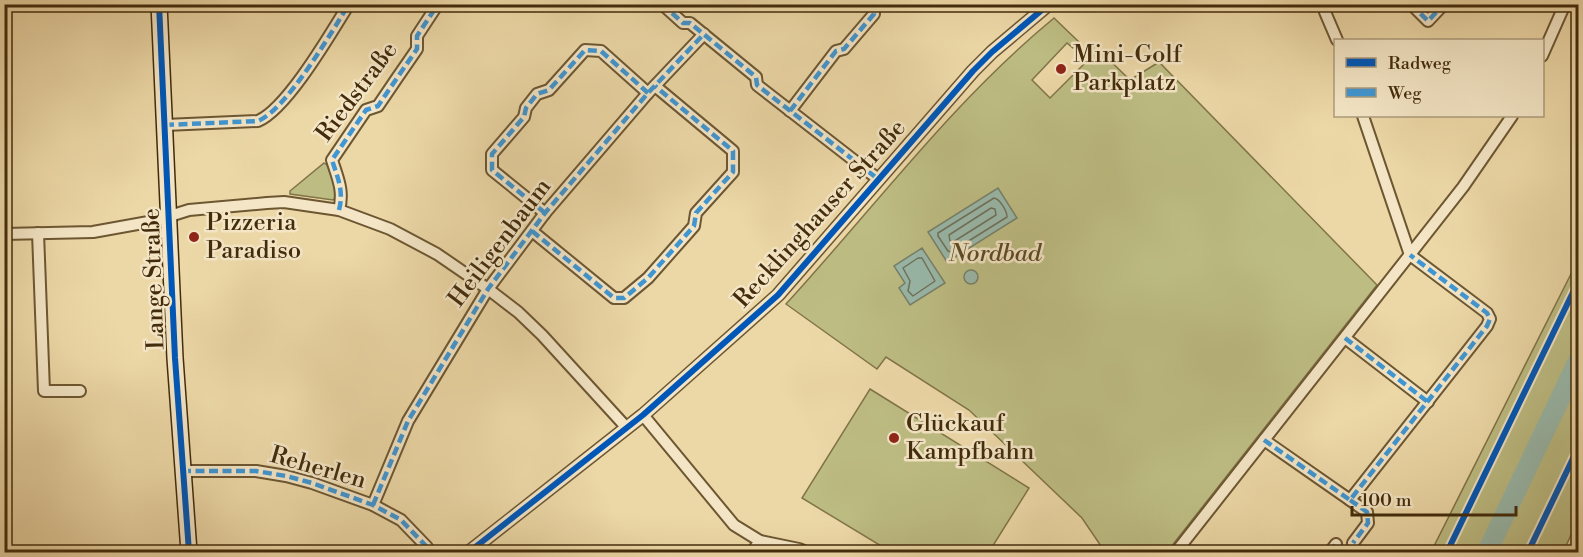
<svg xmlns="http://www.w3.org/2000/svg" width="1583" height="557" font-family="'Libre Bodoni',serif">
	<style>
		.green { fill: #bdbd83; stroke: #807448; stroke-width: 1.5 }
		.water { fill: #99b9ab; stroke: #77816b; stroke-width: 1.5 }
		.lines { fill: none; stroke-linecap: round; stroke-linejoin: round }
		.shore { stroke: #6e725c; stroke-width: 1.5 }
		.river { stroke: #99b9ab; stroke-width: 20 }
		.minor-casing { stroke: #6d5732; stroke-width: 14 }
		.tertiary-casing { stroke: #6d5732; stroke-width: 15 }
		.secondary-casing { stroke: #432c0c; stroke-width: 18 }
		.minor { stroke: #f3e5c5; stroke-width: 10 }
		.tertiary { stroke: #f3e5c5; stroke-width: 12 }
		.secondary { stroke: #f3e5c5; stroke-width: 15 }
		.quiet { stroke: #4096d2; stroke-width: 4.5; stroke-dasharray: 9 4.5; stroke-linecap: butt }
		.cycleway-casing { stroke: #f3e5c5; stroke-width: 10 }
		.cycleway { stroke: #0057b8; stroke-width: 6 }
		.poi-dot { fill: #8f2418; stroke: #f3e5c5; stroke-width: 2 }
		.labels { text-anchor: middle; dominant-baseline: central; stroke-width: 5; stroke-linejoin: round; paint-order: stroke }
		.poi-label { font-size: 24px; fill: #432c0c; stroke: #f3e5c5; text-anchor: start }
		.street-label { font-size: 24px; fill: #432c0c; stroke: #f3e5c5 }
		.park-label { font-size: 24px; font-style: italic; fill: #5b4924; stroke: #f3e5c5 }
	</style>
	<rect width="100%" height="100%" fill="#ecd7a6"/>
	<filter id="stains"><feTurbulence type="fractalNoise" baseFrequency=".00333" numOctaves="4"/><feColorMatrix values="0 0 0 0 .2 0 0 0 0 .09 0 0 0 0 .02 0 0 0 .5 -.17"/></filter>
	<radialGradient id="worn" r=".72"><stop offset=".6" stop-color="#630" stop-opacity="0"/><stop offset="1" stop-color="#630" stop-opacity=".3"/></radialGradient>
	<g class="green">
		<path d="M 1054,18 L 1079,42 L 1073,48 L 1067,43 L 1032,80 L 1050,98 L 1090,58 L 1085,52 L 1093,44 L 1130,80 L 1159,62 L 1377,285 L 1167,552 L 1105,552 L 1082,518 L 969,410 L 886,357 L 877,369 L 786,304 C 875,207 951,103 1054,18 Z"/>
		<polygon points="324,163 327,165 337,191 336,197 333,200 290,194 290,191"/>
		<polygon points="1578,260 1578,520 1563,552 1431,552"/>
		<polygon points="870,389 1029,488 989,552 891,552 802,498"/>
	</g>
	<g class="water">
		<polygon points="998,188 1017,218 947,262 928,232"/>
		<polygon points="922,248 945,283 910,305 899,288 905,283 894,266"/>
		<circle cx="971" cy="277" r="7"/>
	</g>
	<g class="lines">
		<g class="shore">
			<path d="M 994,198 C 1000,199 1007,211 1007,217 L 951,252 L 948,251 L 938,236 L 938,233 Z"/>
			<polygon points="991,208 995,209 996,215 953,242 950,241 949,235"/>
			<polygon points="918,258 922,258 935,281 913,296 908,291 910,281 903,268"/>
		</g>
		<polyline class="river" points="1487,552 1578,361"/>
		<defs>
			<g id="minor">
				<polyline points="662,4 683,23 690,23 756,77 757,85 878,179"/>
				<polyline points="1031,4 1038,12"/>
				<polyline points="1324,4 1325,12 1337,40"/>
				<polyline points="1411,4 1428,21 1444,4"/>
				<polyline points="1542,56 1565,4"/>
				<polyline points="790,111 836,51 844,49 874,14 873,4"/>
				<polyline points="1363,116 1410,255"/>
				<path d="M 165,125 L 258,121 C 287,109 331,33 349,4"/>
				<path d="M 339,210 C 344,191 338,179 332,160 L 366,110 L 378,106 L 397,78 L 417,49 L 417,36 L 438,4"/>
				<polyline points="545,213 492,170 492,154 524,117 526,108 537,94 549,90 585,50 601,51 648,93"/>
				<polyline points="532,231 614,298 624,298 648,278 694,226 696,213 733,172 733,151 655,86"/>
				<polyline points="38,233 44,391 80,391"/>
				<polyline points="4,234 93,232 154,221 189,210 267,203 284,202 339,210 390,229 437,254 488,289 518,312 542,335 626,427"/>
				<polyline points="1345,338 1428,402"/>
				<polyline points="643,415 734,525 760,541 799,549 806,552"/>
				<polyline points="1264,440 1350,500 1487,326 1490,319 1487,313 1410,255"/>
				<polyline points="182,471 256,471 286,476 312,483 373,505 401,520 427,547"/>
				<polyline points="1350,500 1367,512 1368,523 1353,543"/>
				<polyline points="373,505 408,421 488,289 545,213 648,93 704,34"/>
				<polyline points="752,552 760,541"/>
				<polyline points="1176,552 1463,187 1512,116"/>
				<polyline points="1330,552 1336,544"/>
			</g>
			<polyline id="tertiary" points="469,552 643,415 778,295 973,71 992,52 1049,4"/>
			<polyline id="secondary" points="159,4 175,358 189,552"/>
		</defs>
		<use href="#minor" class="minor-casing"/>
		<use href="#tertiary" class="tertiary-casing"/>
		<use href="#secondary" class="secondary-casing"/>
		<use href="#minor" class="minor"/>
		<use href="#tertiary" class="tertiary"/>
		<use href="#secondary" class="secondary"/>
		<g class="quiet">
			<polyline points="662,4 683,23 690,23 756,77 757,85 878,179"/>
			<polyline points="1411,4 1428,21 1444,4"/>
			<polyline points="790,111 836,51 844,49 874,14 873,4"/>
			<path d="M 165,125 L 258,121 C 287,109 331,33 349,4"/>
			<path d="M 339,210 C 344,191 338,179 332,160 L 366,110 L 378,106 L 397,78 L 417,49 L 417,36 L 438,4"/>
			<polyline points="545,213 492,170 492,154 524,117 526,108 537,94 549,90 585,50 601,51 648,93"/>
			<polyline points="532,231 614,298 624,298 648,278 694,226 696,213 733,172 733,151 655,86"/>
			<polyline points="1345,338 1428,402"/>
			<polyline points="1264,440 1350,500 1487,326 1490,319 1487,313 1410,255"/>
			<polyline points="182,471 256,471 286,476 312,483 373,505 401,520 427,547"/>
			<polyline points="1350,500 1367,512 1368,523 1353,543"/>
			<polyline points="373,505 408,421 488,289 545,213 648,93 704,34"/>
			<polyline points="1176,551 1178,552"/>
			<polyline points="1330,552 1336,544"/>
		</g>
		<defs>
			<g id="cycleway">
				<polyline points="159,4 175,358 189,552"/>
				<polyline points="469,552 643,415 778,295 973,71 992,52 1049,4"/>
				<polyline points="1447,552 1578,282"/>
				<polyline points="1528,552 1578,448"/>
			</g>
		</defs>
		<use href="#cycleway" class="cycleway-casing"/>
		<use href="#cycleway" class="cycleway"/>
	</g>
	<g class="poi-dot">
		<circle cx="1061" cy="69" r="6"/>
		<circle cx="194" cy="237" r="6"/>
		<circle cx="894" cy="438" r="6"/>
	</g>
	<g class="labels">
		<g class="poi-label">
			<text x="1073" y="55">Mini-Golf<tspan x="1073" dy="28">Parkplatz</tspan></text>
			<text x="206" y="223">Pizzeria<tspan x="206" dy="28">Paradiso</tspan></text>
			<text x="906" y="424">Glückauf<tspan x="906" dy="28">Kampfbahn</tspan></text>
		</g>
		<g class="street-label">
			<text transform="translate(357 92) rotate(-53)">Riedstraße</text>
			<text transform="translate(820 214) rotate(-48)">Recklinghauser Straße</text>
			<text transform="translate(500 243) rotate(-53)">Heiligenbaum</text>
			<text transform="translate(154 279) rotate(-92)">Lange Straße</text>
			<text transform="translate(318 468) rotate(16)">Reherlen</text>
		</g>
		<g class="park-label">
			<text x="995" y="254">Nordbad</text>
		</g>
	</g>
	<rect width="1583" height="557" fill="none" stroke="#ecd7a6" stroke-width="24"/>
	<rect x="6" y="6" width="1571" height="545" fill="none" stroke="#432c0c" stroke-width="3"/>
	<rect x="12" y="12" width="1559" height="533" fill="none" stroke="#432c0c" stroke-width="1.5"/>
	<rect x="1334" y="39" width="210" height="78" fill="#f3e5c5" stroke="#ad9b7b" stroke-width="1.5"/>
	<rect x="1346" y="58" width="30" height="9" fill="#0057b8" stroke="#ad9b7b" stroke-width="1.5"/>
	<text x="1388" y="69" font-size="18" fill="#432c0c">Radweg</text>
	<rect x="1346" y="88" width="30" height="9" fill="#4096d2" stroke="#ad9b7b" stroke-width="1.5"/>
	<text x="1388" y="99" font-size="18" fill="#432c0c">Weg</text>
	<path d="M1352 506v9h164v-9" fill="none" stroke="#432c0c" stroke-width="3"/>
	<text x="1361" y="506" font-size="18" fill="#432c0c" stroke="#f3e5c5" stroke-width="4.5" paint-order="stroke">100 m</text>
	<rect width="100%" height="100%" filter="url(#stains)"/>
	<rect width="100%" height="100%" fill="url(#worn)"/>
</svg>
